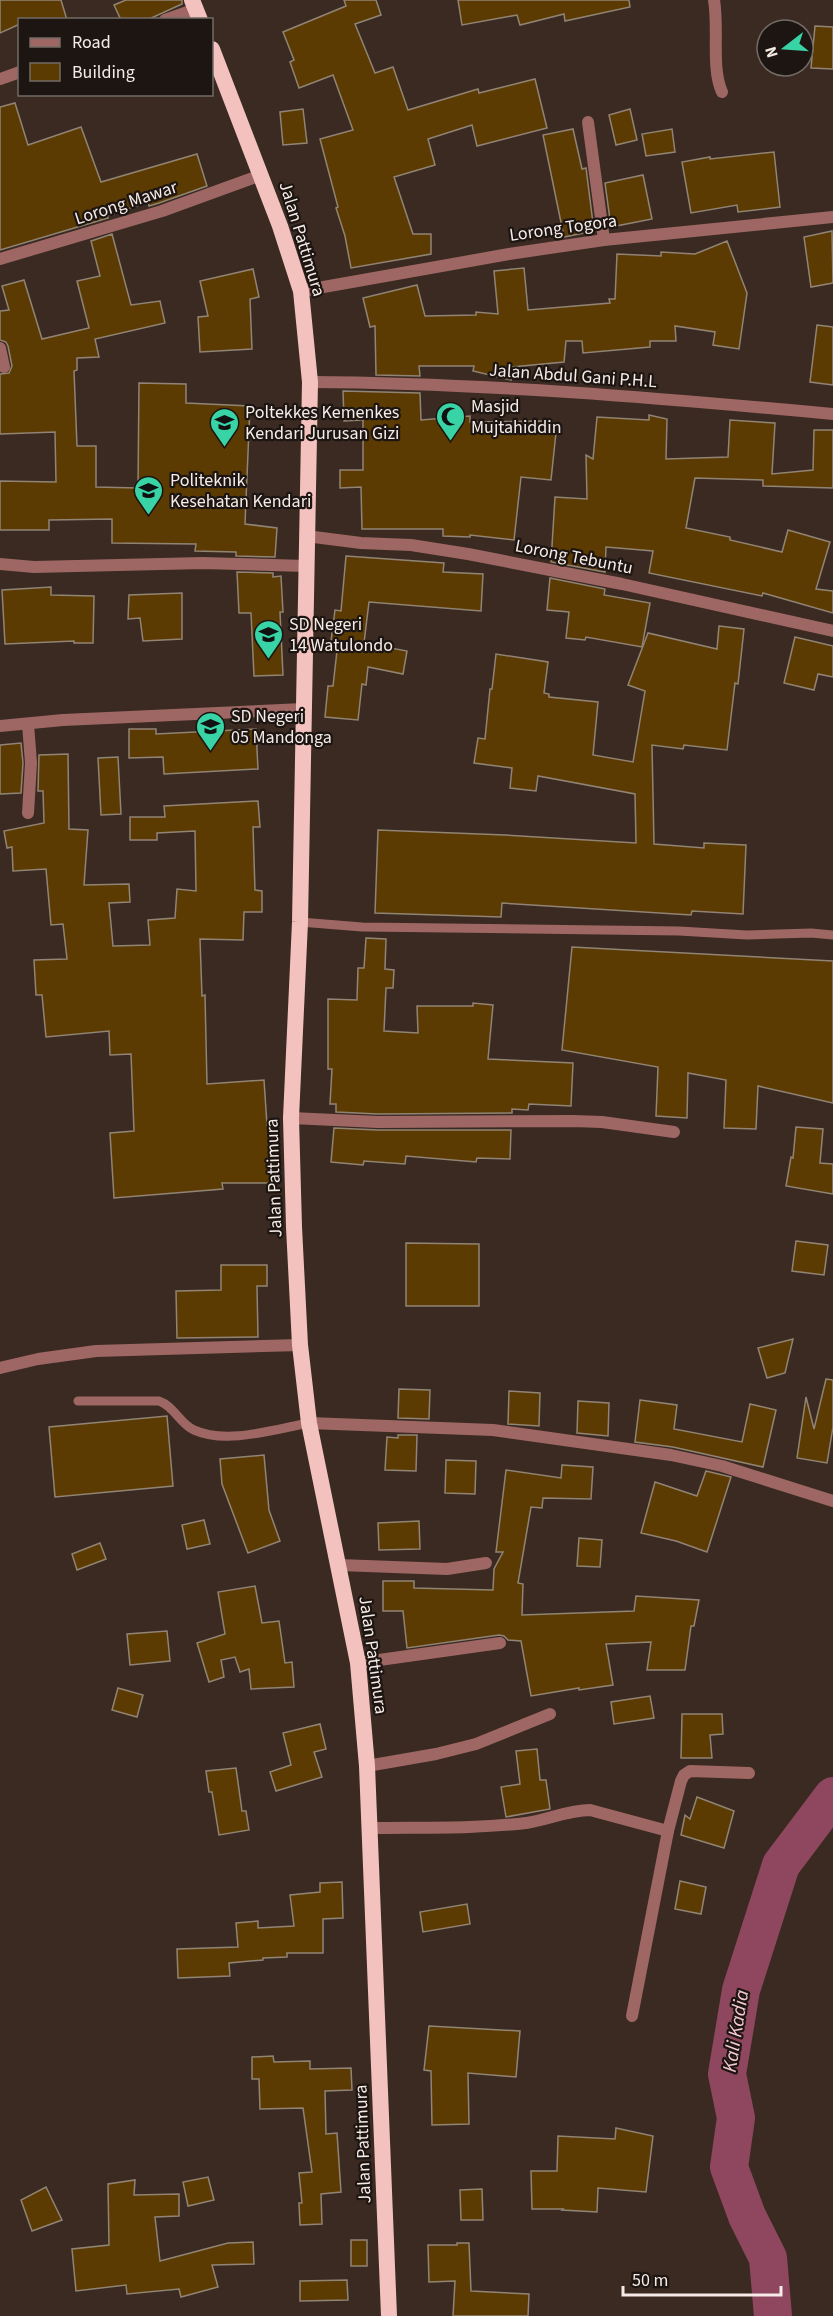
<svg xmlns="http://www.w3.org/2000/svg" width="833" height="2316" font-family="'Source Sans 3',sans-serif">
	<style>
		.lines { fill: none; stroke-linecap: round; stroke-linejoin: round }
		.river { stroke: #8e475e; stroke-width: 38 }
		.building { fill: #5c3b03; stroke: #918474; stroke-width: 1.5 }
		.service { stroke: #9e6763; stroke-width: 9 }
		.minor { stroke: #9e6763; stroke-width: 12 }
		.trunk { stroke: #f3c2be; stroke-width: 16 }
		.labels { text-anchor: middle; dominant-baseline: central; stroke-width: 4.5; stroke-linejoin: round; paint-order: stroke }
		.street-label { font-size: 18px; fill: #f6ebe6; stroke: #1c1511 }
		.poi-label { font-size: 18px; fill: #f6ebe6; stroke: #1c1511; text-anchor: start }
		.water-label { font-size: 20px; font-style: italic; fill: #f6cad5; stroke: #1c1511 }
	</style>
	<rect width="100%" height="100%" fill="#3a2a22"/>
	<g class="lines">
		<polyline class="river" points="773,2316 768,2258 747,2216 729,2167 736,2118 727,2074 741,1990 781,1865 833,1796"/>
	</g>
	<g class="building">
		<polygon points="0,0 61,0 67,20 20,20 20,24 0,33"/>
		<polygon points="126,0 182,0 182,4 147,20 121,20 114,5"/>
		<polygon points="344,0 376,0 381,15 355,24 375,73 393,67 408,110 478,89 479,93 535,79 547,128 477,146 472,125 428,139 435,165 394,177 413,234 431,234 431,254 351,268 345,236 336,208 338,207 320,139 353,130 333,75 299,88 290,62 294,60 283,32 346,6"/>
		<polygon points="458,0 629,0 630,7 565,21 564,14 520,25 517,15 462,25"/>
		<polygon points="815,26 833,27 833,69 811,68"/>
		<polygon points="15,103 28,145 81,127 101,182 197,154 207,186 159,203 149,206 148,202 107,216 108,218 0,250 0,107"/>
		<polygon points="303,109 307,143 283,145 280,112"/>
		<polygon points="630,109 637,140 616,145 609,115"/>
		<polygon points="573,129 582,169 586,168 594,231 564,237 543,135"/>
		<polygon points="672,129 675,152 646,156 642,134"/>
		<polygon points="774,152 780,207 738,212 737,205 691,213 682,162 710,157 710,159"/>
		<polygon points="643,175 652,219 611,227 605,183"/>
		<polygon points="832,231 833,283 811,287 804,237"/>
		<polygon points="112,234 131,305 160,301 165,323 95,339 99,357 77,358 77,370 74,371 77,446 96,446 96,487 138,488 139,383 186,384 186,403 250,406 245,524 277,528 275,557 236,556 236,552 195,551 196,544 112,543 112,519 49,520 49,530 0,530 0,481 56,482 55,432 0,434 0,374 9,373 12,366 8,346 6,342 0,340 0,311 9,310 2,286 24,280 42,339 89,328 77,281 100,276 91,241"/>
		<polygon points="727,241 747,293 739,349 713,345 715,332 675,326 676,341 650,341 650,347 583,353 582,341 566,341 564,362 512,367 511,380 473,371 474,366 419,366 420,376 376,375 375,326 370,327 363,298 417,285 425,316 476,315 476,312 498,314 494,271 524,268 528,310 610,303 609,299 615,299 617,254 661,256 661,252 695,254"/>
		<polygon points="253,269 259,297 250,299 252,349 200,352 198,317 208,316 200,281"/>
		<polygon points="817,325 833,327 833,385 810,382"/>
		<polygon points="343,391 420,393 421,420 470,416 470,422 540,421 557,423 551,480 521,477 514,540 470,535 470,537 443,536 443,529 362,529 361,487 340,488 340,470 363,470 363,420 344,421"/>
		<polygon points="649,415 667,419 666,459 728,457 730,420 775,423 772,474 813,470 814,430 833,430 833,488 763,486 763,480 695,478 686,528 730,537 730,540 782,552 788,530 830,542 816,589 833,591 833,613 763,593 762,596 649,573 653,551 606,547 605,572 551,562 555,497 587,499 586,455 593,459 597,417 649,420"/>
		<polygon points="346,556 444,563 443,572 483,574 481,611 369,602 364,643 407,651 403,674 368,667 366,685 362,684 358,720 325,717 328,686 333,686 338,642 331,641 335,610 341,611"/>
		<polygon points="237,572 273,573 273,577 281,576 283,612 280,612 283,675 254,676 251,613 239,613"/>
		<polygon points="550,578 605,589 604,595 650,603 642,647 586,637 585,640 566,638 569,612 547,610"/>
		<polygon points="51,587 51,595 94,596 93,643 74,643 74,641 5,644 2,590"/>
		<polygon points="182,593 182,639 143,641 140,618 128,619 129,595"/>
		<polygon points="719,626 744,629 738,684 735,683 727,750 684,745 683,749 652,745 654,844 704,848 704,843 746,845 743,914 692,911 691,915 502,903 501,917 375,913 378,830 505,835 636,843 635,794 538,776 536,791 510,788 512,768 474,763 478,738 485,739 490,689 492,689 496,654 548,662 544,693 549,694 549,697 598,702 593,755 633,762 645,691 628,685 648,633 717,649"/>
		<polygon points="795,637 833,646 833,677 818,674 814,690 784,683"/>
		<polygon points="129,729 156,729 156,734 256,729 258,769 164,774 163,757 129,758"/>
		<polygon points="21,743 23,763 21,793 0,794 0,745"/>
		<polygon points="68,754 69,829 88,830 84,885 129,884 130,902 109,903 113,946 150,945 148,920 175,918 177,889 196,891 195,831 157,833 157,840 130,840 130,817 165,817 164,806 258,801 260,827 253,827 255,890 262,891 262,912 244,912 243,940 200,939 202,996 205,995 207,1084 264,1080 267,1125 272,1125 273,1183 222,1183 223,1189 114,1198 110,1133 134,1131 131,1054 110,1055 109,1031 46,1037 42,995 36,995 34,960 67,959 63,924 51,925 46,869 13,871 12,847 7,848 4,831 44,823 43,791 38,791 39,755"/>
		<polygon points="118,757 121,814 101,815 98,758"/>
		<polygon points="366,938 386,939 385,969 394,970 393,988 386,988 384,1031 418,1033 417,1006 473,1006 473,1003 493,1005 488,1059 573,1063 571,1106 529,1104 528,1110 512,1109 512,1113 378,1114 336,1112 336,1104 330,1104 332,1069 328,1069 328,999 357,1000 358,968 364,968"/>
		<polygon points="572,947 833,961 833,1103 758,1086 756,1129 724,1128 726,1080 688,1073 687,1118 656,1116 658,1067 562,1050"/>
		<polygon points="796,1127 823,1129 820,1163 833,1164 833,1194 786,1186 791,1157 793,1158"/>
		<polygon points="334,1128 378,1130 511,1130 510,1159 477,1158 476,1162 406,1156 405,1164 364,1161 363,1165 331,1162"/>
		<polygon points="796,1241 828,1245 824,1275 792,1271"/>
		<polygon points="406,1243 479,1244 479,1306 406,1306"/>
		<polygon points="221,1265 267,1265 267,1286 257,1286 258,1337 177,1338 176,1291 221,1290"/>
		<polygon points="793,1339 785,1373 767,1378 758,1348"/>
		<polygon points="826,1379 833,1380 833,1427 827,1463 797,1458 806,1397 814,1429"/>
		<polygon points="399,1389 430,1390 429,1419 398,1418"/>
		<polygon points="509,1391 540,1393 539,1426 508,1424"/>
		<polygon points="640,1400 677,1405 674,1429 742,1442 750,1404 776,1410 763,1467 673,1447 635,1442"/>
		<polygon points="578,1401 609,1403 608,1436 577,1433"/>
		<polygon points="167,1416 173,1486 55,1497 49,1427"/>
		<polygon points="398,1435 417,1435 416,1471 385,1470 387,1437 398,1438"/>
		<polygon points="264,1455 269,1510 280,1541 248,1553 222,1484 220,1459"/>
		<polygon points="446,1460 476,1461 475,1494 445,1493"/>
		<polygon points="562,1465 593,1467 591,1499 543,1498 542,1508 531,1507 518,1583 523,1584 522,1615 634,1611 636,1596 699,1600 694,1626 691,1626 685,1670 647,1670 651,1642 606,1644 613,1685 579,1690 579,1688 531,1696 521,1641 508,1640 504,1636 499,1635 407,1648 403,1611 383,1611 383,1581 414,1581 414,1588 493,1590 494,1569 503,1552 496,1552 506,1470 561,1478"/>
		<polygon points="706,1471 731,1477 707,1552 676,1541 641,1533 655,1482 697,1496"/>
		<polygon points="204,1520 210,1544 187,1549 182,1525"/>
		<polygon points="419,1521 420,1549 379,1550 378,1523"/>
		<polygon points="579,1538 602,1540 600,1567 577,1566"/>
		<polygon points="100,1543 106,1559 77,1570 72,1554"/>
		<polygon points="255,1586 262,1623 279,1621 285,1663 292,1662 294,1687 251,1689 249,1669 240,1672 235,1657 221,1660 224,1677 209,1682 197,1643 225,1634 218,1592"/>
		<polygon points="167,1631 170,1661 130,1665 127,1634"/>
		<polygon points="118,1688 143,1695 137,1717 112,1710"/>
		<polygon points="650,1696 654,1718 614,1724 611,1702"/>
		<polygon points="682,1714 722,1714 723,1734 710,1735 712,1758 681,1758"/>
		<polygon points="320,1724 326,1749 314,1752 322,1777 276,1791 270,1772 291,1765 283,1733"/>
		<polygon points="537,1749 540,1780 546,1780 550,1809 506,1817 501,1787 520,1784 516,1751"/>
		<polygon points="236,1768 242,1811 246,1811 249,1830 219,1835 212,1792 209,1792 206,1771"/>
		<polygon points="697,1797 734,1811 724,1848 681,1835 685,1815 690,1819"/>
		<polygon points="680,1881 706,1887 701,1914 675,1909"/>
		<polygon points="342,1882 343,1918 323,1919 323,1953 287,1953 287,1957 263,1958 263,1960 229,1963 230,1976 178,1978 177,1949 238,1947 236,1923 258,1921 258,1928 294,1926 290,1895 320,1892 320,1883"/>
		<polygon points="467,1904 470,1924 423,1932 420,1912"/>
		<polygon points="429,2026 520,2031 516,2077 468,2073 469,2124 432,2125 431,2071 424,2070"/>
		<polygon points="273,2056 274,2062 310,2061 310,2069 351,2068 352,2090 325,2091 326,2134 337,2133 341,2192 321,2194 322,2224 300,2225 299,2203 302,2203 299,2173 312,2172 303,2108 260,2109 259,2079 252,2079 252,2057"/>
		<polygon points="616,2128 653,2136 646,2192 598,2188 597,2212 562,2210 563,2209 532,2209 531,2171 557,2171 558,2136 615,2139"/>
		<polygon points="208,2177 214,2200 188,2206 183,2182"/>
		<polygon points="135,2180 134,2195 179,2194 179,2216 155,2217 160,2261 228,2243 253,2242 254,2264 212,2265 218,2287 181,2297 179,2289 127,2294 126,2285 76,2291 72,2249 109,2245 108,2184"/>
		<polygon points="46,2187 62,2220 32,2231 21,2200"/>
		<polygon points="482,2189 483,2220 461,2220 460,2190"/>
		<rect x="351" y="2240" width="16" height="26"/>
		<polygon points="457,2243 469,2243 471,2291 529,2294 528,2316 453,2316 455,2281 429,2282 428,2245 457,2245"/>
		<polygon points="347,2280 348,2300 300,2301 300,2281"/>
	</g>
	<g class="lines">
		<g class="service">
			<polyline points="300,922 362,927 679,931 747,935 811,933 833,935"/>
			<path d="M 78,1401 L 159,1401 C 174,1406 180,1424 194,1430 C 227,1445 275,1429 309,1423"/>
		</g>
		<g class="minor">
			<path d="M 714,0 C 719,29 711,68 722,92"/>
			<polyline points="165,20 196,9"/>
			<polyline points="0,79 20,72"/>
			<polyline points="588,122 604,240"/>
			<polyline points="0,259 162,211 261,175"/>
			<polyline points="301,291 509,254 604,240 833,217"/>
			<polyline points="0,348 4,367"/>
			<path d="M 310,382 C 485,383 659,398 833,414"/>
			<polyline points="306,536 361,543 411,545 468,554 622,584 833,631"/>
			<polyline points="0,564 34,567 203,563 306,566"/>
			<polyline points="28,724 31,763 28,813"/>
			<polyline points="0,726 63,720 303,709"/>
			<polyline points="291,1118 378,1122 573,1121 602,1122 674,1132"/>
			<polyline points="0,1368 38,1359 96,1351 300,1345"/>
			<polyline points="309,1423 493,1430 671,1455 722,1466 833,1501"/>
			<polyline points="339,1565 447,1569 486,1563"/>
			<polyline points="358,1663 500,1643"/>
			<polyline points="367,1766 436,1754 476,1744 550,1714"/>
			<path d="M 368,1828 C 420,1827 474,1829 526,1823 C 548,1820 568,1810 590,1810 L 668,1831 L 632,2016"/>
			<polyline points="668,1831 681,1781 684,1775 690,1771 749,1773"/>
		</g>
		<g class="trunk">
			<polyline points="192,0 200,20"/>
			<polyline points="212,49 280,226 301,291 310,382 300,922 291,1118 294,1227 300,1345 309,1423 358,1663 367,1766 389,2316"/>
		</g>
	</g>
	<defs>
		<symbol id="mosque-pin" viewBox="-11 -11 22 30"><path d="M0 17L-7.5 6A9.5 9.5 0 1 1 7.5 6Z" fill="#39d4a5" stroke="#1c1511"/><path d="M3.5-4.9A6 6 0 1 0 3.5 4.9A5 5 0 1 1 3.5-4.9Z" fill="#111"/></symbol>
		<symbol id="university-pin" viewBox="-11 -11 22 30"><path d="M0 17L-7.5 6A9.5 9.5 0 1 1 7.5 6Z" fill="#39d4a5" stroke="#1c1511"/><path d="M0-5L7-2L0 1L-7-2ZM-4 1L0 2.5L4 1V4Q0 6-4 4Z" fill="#111"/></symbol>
		<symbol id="school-pin" viewBox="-11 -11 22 30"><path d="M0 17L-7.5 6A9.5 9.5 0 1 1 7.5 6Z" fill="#39d4a5" stroke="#1c1511"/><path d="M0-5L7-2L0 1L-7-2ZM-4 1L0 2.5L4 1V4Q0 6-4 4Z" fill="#111"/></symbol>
	</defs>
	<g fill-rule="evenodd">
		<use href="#mosque-pin" x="434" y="400" width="33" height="45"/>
		<use href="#university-pin" x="208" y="406" width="33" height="45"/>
		<use href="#university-pin" x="132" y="474" width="33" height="45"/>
		<use href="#school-pin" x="252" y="618" width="33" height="45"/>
		<use href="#school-pin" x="194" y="710" width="33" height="45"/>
	</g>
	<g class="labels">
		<g class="street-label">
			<text transform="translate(126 203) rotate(-18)">Lorong Mawar</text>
			<text transform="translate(563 228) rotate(-8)">Lorong Togora</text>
			<text transform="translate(302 239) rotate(73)">Jalan Pattimura</text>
			<text transform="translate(573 376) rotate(4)">Jalan Abdul Gani P.H.L</text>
			<text transform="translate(574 557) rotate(11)">Lorong Tebuntu</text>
			<text transform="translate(274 1178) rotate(-92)">Jalan Pattimura</text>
			<text transform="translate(373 1655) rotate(82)">Jalan Pattimura</text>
			<text transform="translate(363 2144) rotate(-92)">Jalan Pattimura</text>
		</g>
		<g class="poi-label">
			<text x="471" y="406">Masjid<tspan x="471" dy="21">Mujtahiddin</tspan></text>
			<text x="245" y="412">Poltekkes Kemenkes<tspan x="245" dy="21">Kendari Jurusan Gizi</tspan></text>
			<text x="170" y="480">Politeknik<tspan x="170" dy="21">Kesehatan Kendari</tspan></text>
			<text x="289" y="624">SD Negeri<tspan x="289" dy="21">14 Watulondo</tspan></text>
			<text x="231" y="716">SD Negeri<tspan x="231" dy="21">05 Mandonga</tspan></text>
		</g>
		<g class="water-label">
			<text transform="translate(736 2031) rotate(-81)">Kali Kadia</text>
		</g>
	</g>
	<rect x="18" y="18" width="195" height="78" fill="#1c1511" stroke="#736b66" stroke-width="1.5"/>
	<rect x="30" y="38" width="30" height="9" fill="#9e6763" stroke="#736b66" stroke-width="1.5"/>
	<text x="72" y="48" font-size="18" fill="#f6ebe6">Road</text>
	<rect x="30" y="63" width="30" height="18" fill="#5c3b03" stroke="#736b66" stroke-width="1.5"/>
	<text x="72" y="78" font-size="18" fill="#f6ebe6">Building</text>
	<g transform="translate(785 48) rotate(253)"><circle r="28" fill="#1c1511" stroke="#736b66" stroke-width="1.5"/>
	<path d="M0-4.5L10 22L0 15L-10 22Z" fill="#39d4a5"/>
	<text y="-9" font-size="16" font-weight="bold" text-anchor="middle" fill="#f6ebe6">N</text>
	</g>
	<path d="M623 2286v9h158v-9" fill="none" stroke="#f6ebe6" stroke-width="3"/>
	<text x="632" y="2286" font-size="18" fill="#f6ebe6" stroke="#1c1511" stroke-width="4.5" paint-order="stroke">50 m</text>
</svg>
